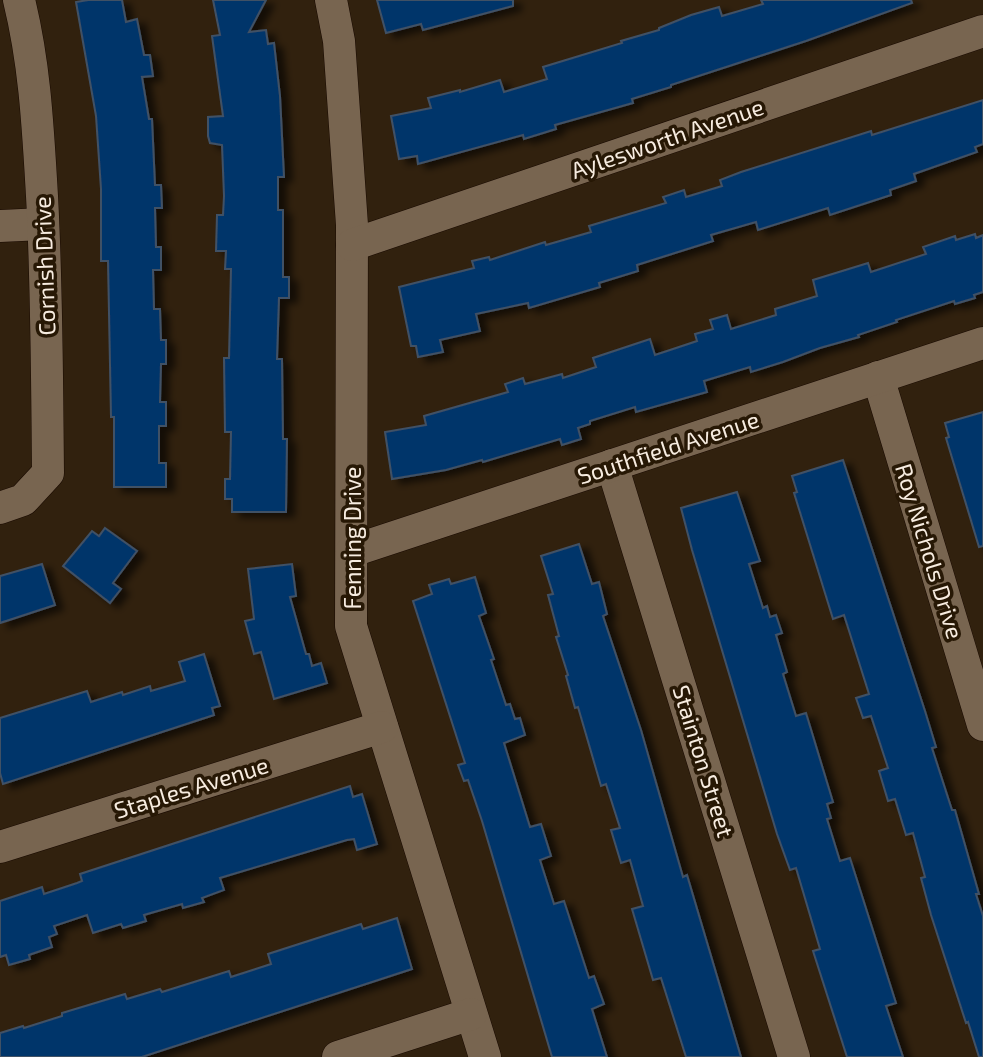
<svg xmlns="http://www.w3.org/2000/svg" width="983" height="1057" font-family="'Exo 2',sans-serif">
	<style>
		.building { fill: #05356a; stroke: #415165; stroke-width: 2; filter: url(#shadow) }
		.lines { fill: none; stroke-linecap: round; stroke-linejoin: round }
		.minor-casing { stroke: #190a00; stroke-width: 33 }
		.minor { stroke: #786550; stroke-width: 32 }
		.labels { text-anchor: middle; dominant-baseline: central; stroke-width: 7; stroke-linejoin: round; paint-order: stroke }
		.street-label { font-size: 23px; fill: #f7ece0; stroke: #271805 }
	</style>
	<defs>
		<filter id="shadow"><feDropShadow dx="8" dy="4.5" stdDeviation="3.5" flood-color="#0009"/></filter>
	</defs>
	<rect width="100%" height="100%" fill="#31210e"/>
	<g class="building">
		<polygon points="88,0 122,0 126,22 137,19 144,55 150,55 153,76 142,77 149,119 152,119 155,185 161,185 162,208 155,208 156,247 161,247 161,270 153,270 154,309 160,309 161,340 166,340 166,364 161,364 160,402 166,402 166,426 159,426 159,463 166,463 166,487 114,487 114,417 111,417 108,261 101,261 101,189 96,116 76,2"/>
		<polygon points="213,0 266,0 249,32 266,30 268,44 274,43 280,96 284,177 278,177 278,210 283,210 283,277 289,277 289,298 279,298 277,359 282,359 283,439 287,439 286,512 232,512 232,499 225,499 225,479 230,479 231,432 225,432 224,358 229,358 231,269 225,269 226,251 216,251 217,215 223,215 224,196 222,145 210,143 208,136 208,117 223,116 212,36 220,35"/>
		<polygon points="377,0 513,0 513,6 423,30 421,24 386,33"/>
		<polygon points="761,0 911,0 912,3 806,41 671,85 671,87 632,99 633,103 555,125 556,129 524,139 523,135 418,164 417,156 399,159 391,116 431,108 428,98 460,90 460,92 500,80 504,92 547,79 543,67 622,43 621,41 659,30 659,28 691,15 719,7 722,16 763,4"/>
		<polygon points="983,100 983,144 975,147 977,152 914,174 916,181 890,190 891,195 830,215 828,208 758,230 756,222 711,235 713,241 637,265 638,271 599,283 600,287 529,308 528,303 476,314 480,331 440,340 443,352 418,357 416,346 411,346 399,287 474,268 472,261 489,257 490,260 545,242 546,245 591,232 589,226 666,203 663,197 684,190 686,197 722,186 720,180 741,172 871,131 872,135"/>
		<polygon points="975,234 976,238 983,235 983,292 974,295 975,298 955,304 954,301 896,320 897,322 858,335 859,337 820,348 783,362 751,372 750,367 704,381 707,392 636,412 635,407 590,421 590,424 578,428 581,439 562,445 560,439 483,462 482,460 446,470 392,479 385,432 426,425 424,416 508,392 505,384 523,378 525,384 562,374 563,378 596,367 593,358 650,339 655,355 697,341 695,334 713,329 710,320 727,315 731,329 776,315 775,309 817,296 813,280 868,263 871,272 926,254 923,247 955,236 956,240"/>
		<polygon points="983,412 983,546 979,547 946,438 949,437 945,423"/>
		<polygon points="843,460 925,711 936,747 932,748 952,810 955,810 979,894 976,894 983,916 983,1057 979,1057 968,1022 966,1023 931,915 921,878 925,877 913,833 906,835 895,799 888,801 879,771 888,768 871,716 863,718 856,698 869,694 844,615 833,619 794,493 797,492 792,476"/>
		<polygon points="737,492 760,561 749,564 763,608 767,606 770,617 776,615 782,633 776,635 787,672 783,674 796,716 806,713 833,802 827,804 831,818 827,819 840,861 850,858 896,1003 886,1006 903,1057 847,1057 813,951 820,949 796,868 790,870 777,834 692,550 681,508"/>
		<polygon points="105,528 137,551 113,583 121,589 110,603 63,566 92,531 99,536"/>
		<polygon points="579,544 592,584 599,582 607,614 603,616 641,730 683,877 687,875 741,1057 686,1057 661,978 653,980 632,909 643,906 630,860 621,863 611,830 620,828 606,784 601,786 578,707 575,708 566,676 568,675 556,637 559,636 548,595 553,594 541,556"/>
		<polygon points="42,564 55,605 0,623 0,576"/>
		<polygon points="292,564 296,596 290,597 306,654 309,654 312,666 321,663 327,683 274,699 261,652 254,654 245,621 254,619 248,569"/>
		<polygon points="475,577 486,613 479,616 494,659 491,660 506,705 510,704 515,719 520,718 525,735 504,743 530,827 541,824 551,856 540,860 554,904 564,901 589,978 594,976 604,1004 592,1009 607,1057 552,1057 482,821 468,780 464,781 458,765 465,763 413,601 432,594 429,585 449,579 451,584"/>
		<polygon points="204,654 220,706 212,708 214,715 3,784 0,773 0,718 87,691 91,702 122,692 123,695 150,686 151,691 185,681 179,662"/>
		<polygon points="350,786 353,797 362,794 377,844 357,850 354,839 347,840 220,878 224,890 202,898 204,902 183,908 182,904 144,915 146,921 123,928 121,924 93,933 87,915 54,926 57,934 49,937 52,947 29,955 30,959 9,965 6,955 0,957 0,901 42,887 44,894 77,883 82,881 80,874"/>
		<polygon points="397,918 412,969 142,1057 0,1057 0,1033 23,1026 24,1028 62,1016 62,1013 125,994 127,999 160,989 162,992 229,971 231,977 271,964 268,954 361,924 363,929"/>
	</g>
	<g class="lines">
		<defs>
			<g id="minor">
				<polyline points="331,0 339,41 352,225 351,626 485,1057"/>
				<polyline points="0,226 43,224"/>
				<polyline points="352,245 983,31"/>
				<polyline points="878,377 983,725"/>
				<polyline points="612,465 794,1057"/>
				<path d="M 0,508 L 23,500 L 48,473 C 47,380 47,288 42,196 C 38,129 35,65 19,0"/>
				<polyline points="352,551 983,343"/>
				<polyline points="0,847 382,727"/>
				<polyline points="338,1057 471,1014"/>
			</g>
		</defs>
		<use href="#minor" class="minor-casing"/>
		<use href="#minor" class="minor"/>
	</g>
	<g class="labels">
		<g class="street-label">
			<text transform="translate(667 138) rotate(-19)">Aylesworth Avenue</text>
			<text transform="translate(44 266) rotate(-92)">Cornish Drive</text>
			<text transform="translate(668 447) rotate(-18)">Southfield Avenue</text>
			<text transform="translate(352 538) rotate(-90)">Fenning Drive</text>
			<text transform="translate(930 551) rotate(73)">Roy Nichols Drive</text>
			<text transform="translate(704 761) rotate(73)">Stainton Street</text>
			<text transform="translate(191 787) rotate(-17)">Staples Avenue</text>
		</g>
	</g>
</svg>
